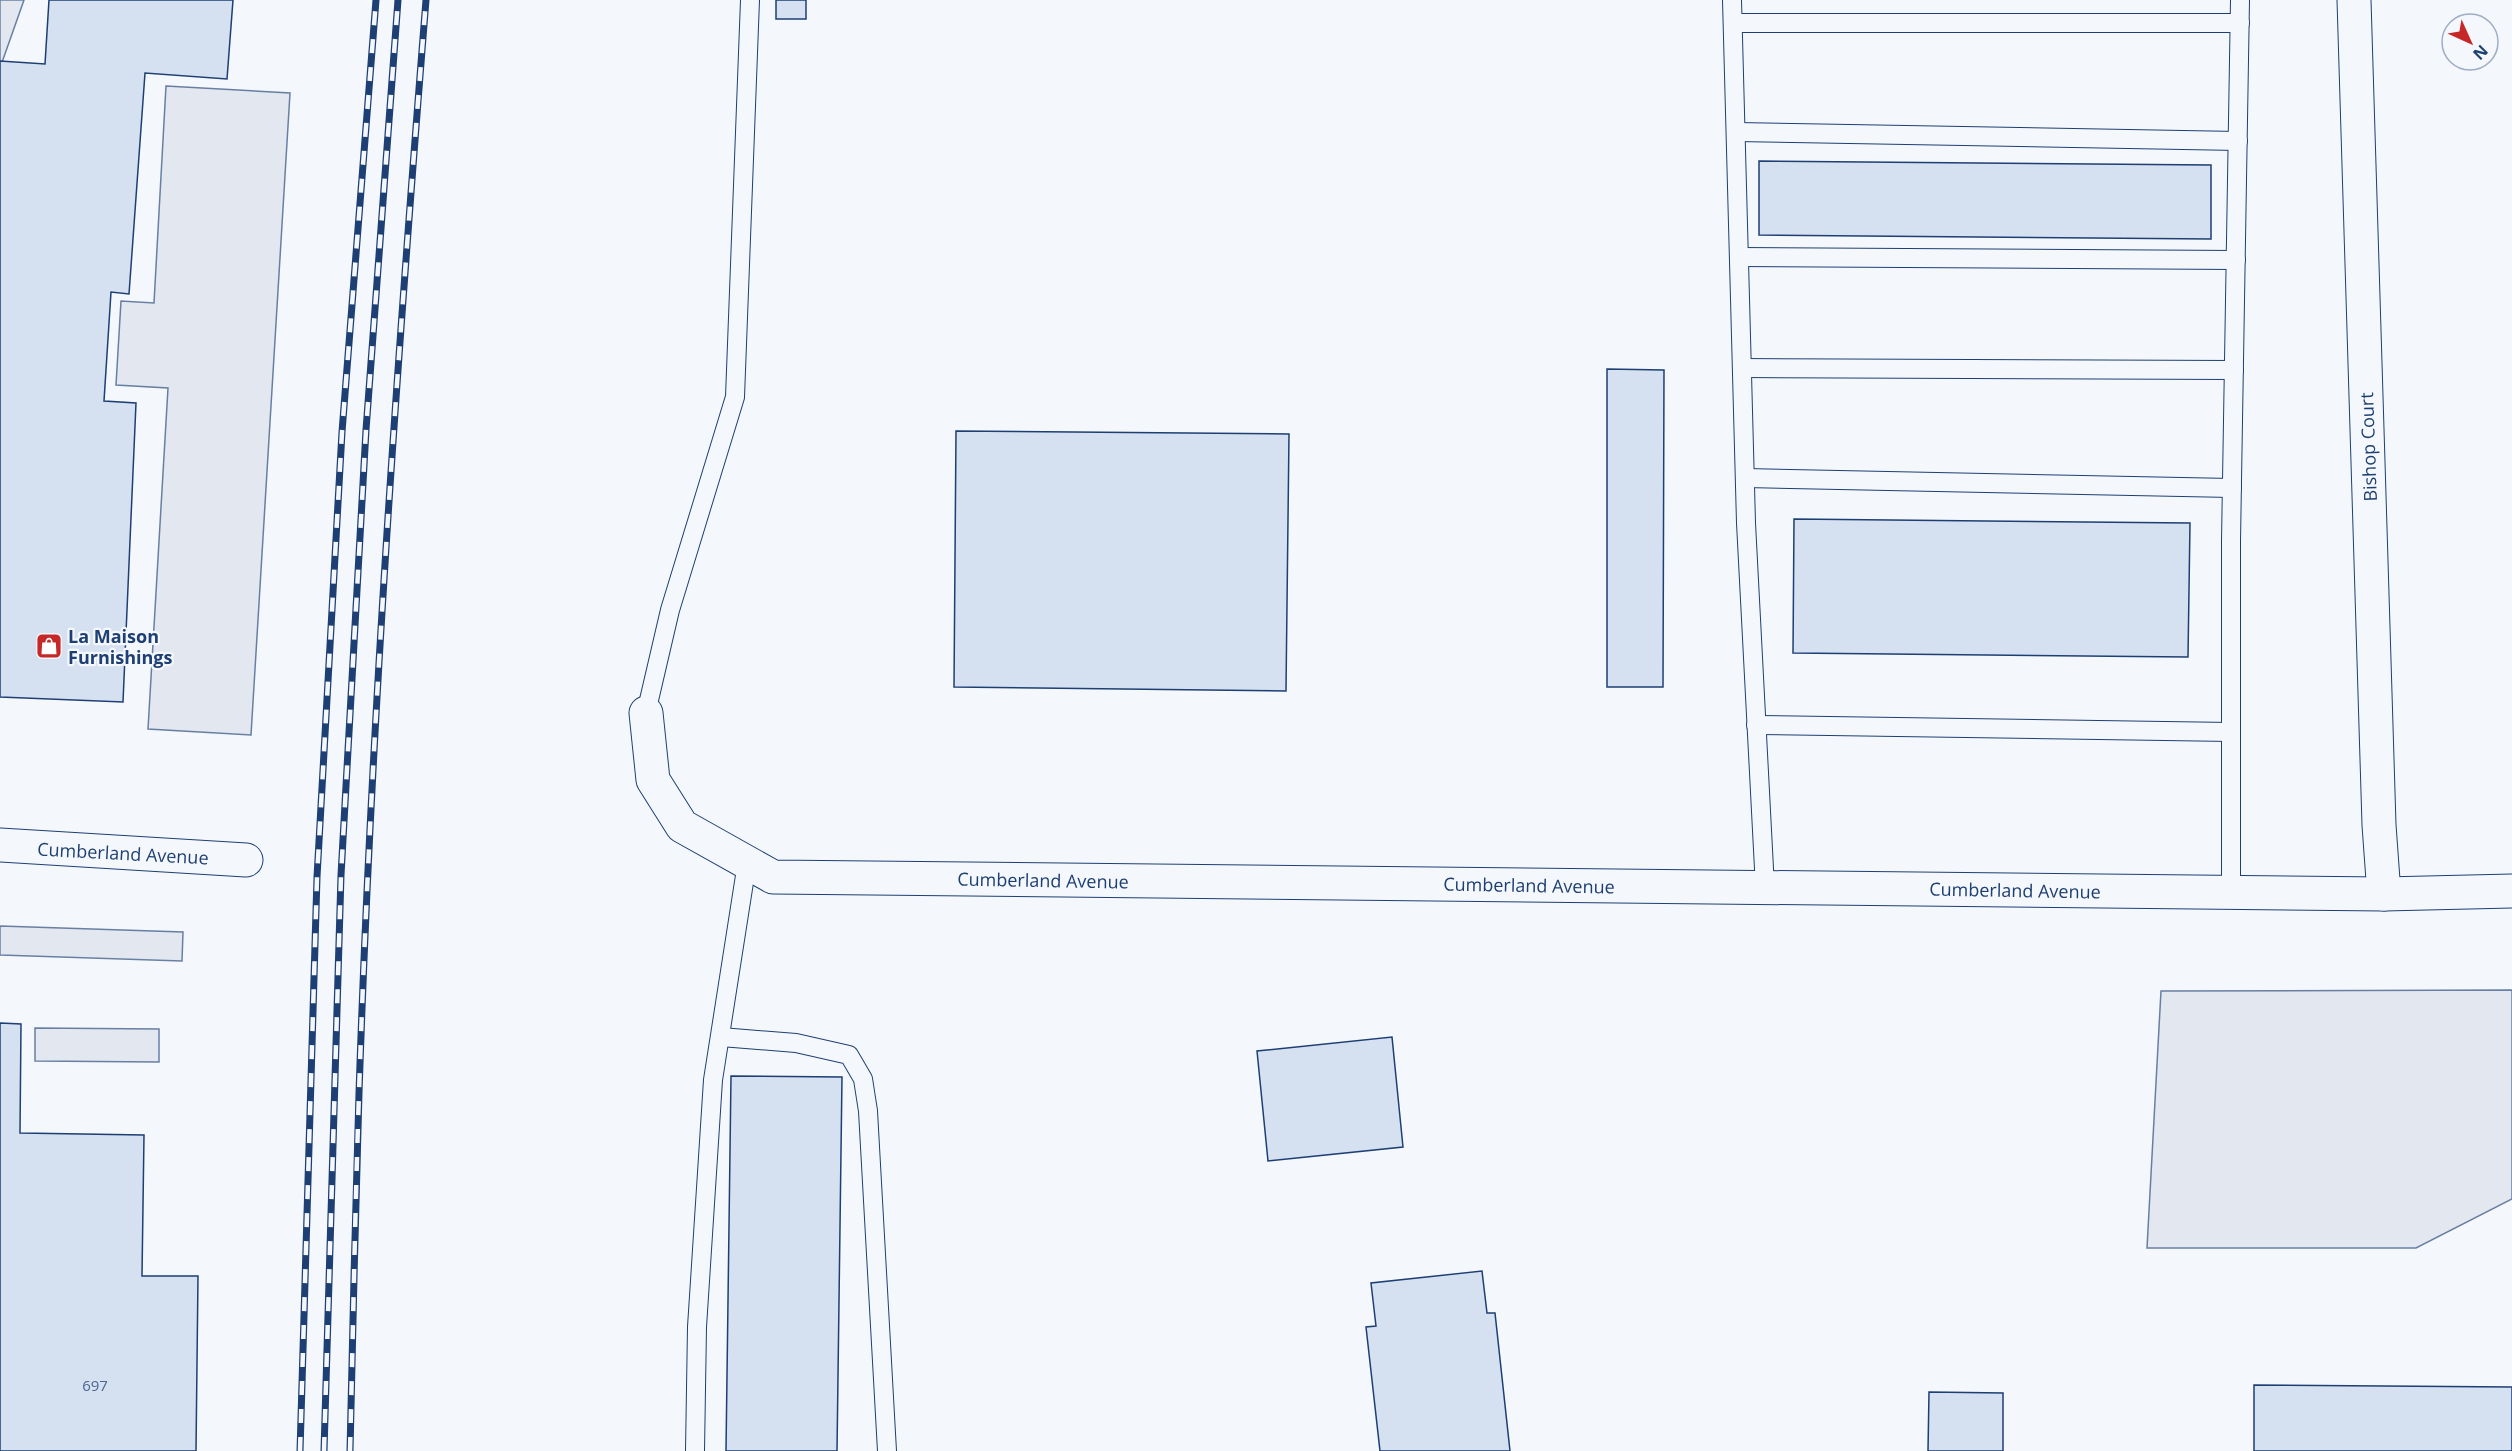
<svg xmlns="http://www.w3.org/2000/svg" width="2512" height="1451" font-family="'Open Sans',sans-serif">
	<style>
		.parking { fill: #e3e8f0; stroke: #687fa3; stroke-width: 1.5 }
		.building { fill: #d5e0f0; stroke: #1d3f73; stroke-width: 1.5 }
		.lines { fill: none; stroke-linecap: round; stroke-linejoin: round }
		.lane-casing { stroke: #1d3f73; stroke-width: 20 }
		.street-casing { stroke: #1d3f73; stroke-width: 35 }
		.lane { stroke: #f4f7fb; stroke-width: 18 }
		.street { stroke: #f4f7fb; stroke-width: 33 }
		.rail-casing { stroke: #1d3f73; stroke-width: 7 }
		.rail { stroke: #f4f7fb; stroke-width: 4.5; stroke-dasharray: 14; stroke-linecap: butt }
		.labels { text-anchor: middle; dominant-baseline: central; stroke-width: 4.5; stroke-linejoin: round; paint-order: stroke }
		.number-label { font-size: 15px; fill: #4b6792 }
		.street-label { font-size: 18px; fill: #1d3f73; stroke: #f4f7fb }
		.poi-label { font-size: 18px; font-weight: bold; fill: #1d3f73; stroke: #f4f7fb; text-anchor: start }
	</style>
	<rect width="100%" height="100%" fill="#f4f7fb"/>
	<g class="parking">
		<polygon points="0,0 24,0 0,68"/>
		<polygon points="166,86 290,93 251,735 148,729 168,388 116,385 121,301 154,303"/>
		<polygon points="0,926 183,932 182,961 0,955"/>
		<polygon points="2512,990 2512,1199 2416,1248 2147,1248 2161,991"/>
		<polygon points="35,1028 159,1029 159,1062 35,1061"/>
	</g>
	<g class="building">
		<polygon points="49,0 233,0 227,79 145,73 129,294 111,292 104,401 136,403 123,702 0,697 0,61 45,64"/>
		<rect x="776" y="0" width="30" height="19"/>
		<polygon points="1759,161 2211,165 2211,239 1759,235"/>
		<polygon points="1607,369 1664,370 1663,687 1607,687"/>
		<polygon points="956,431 1289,434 1286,691 954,687"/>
		<polygon points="1794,519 2190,523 2188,657 1793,653"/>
		<polygon points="0,1023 21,1024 20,1133 144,1135 142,1276 198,1276 196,1451 0,1451"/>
		<polygon points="1392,1037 1403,1147 1268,1161 1257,1051"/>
		<polygon points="731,1076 842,1077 837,1451 726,1451"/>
		<polygon points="1482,1271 1487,1313 1495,1313 1510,1451 1380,1451 1366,1327 1376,1326 1371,1283"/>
		<polygon points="2254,1385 2512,1387 2512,1451 2254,1451"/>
		<polygon points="1929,1392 2003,1393 2003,1451 1928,1451"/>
	</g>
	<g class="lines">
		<defs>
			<g id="lane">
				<polyline points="1732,0 1746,523 1765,888"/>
				<polyline points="1733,23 2240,23"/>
				<polyline points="1736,132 2238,141"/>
				<polyline points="1739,257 2236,260"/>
				<polyline points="1742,368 2234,370"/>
				<polyline points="1745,478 2232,488"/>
				<polyline points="646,713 670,610 735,397 750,0"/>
				<polyline points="1756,725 2231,732"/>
				<polyline points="2231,893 2231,541 2240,0"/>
				<polyline points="721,1037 796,1043 849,1055 863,1079 868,1111 887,1451"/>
				<polyline points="695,1451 697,1327 713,1080 747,863"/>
			</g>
			<g id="street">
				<polyline points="2354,0 2379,825 2384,894"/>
				<polyline points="646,713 653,780 682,826 773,877 2384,894 2512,891"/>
				<polyline points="0,845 246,860"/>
			</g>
		</defs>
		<use href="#lane" class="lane-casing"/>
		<use href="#street" class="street-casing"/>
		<use href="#lane" class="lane"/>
		<use href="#street" class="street"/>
		<defs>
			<g id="rail">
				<polyline points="300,1451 317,877 342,432 376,0"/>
				<polyline points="324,1451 341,875 366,430 398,0"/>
				<path d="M 350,1451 C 353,1332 355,1212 359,1093 C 371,728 397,364 426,0"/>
			</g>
		</defs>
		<use href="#rail" class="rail-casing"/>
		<use href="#rail" class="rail"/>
	</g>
	<defs>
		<symbol id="shop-square" viewBox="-11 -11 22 22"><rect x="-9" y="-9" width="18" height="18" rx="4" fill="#c62828" stroke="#f4f7fb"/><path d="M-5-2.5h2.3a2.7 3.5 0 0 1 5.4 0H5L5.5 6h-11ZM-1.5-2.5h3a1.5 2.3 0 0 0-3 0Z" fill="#fff"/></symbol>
	</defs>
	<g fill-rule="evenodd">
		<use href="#shop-square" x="34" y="631" width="30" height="30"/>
	</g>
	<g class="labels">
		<g class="number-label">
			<text x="95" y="1385">697</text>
		</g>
		<g class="street-label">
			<text transform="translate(2368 447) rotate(-92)">Bishop Court</text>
			<text transform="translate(123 853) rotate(3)">Cumberland Avenue</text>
			<text transform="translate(1043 880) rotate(1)">Cumberland Avenue</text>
			<text transform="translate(1529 885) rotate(1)">Cumberland Avenue</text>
			<text transform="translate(2015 890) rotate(1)">Cumberland Avenue</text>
		</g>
		<g class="poi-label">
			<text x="68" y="636">La Maison<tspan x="68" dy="21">Furnishings</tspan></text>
		</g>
	</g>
	<g transform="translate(2470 42) rotate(135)"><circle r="28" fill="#f4f7fb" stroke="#9eadc5" stroke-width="1.5"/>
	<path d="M0-4.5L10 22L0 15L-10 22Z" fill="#c62828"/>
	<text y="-9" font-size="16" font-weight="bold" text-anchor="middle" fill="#1d3f73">N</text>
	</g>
</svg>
